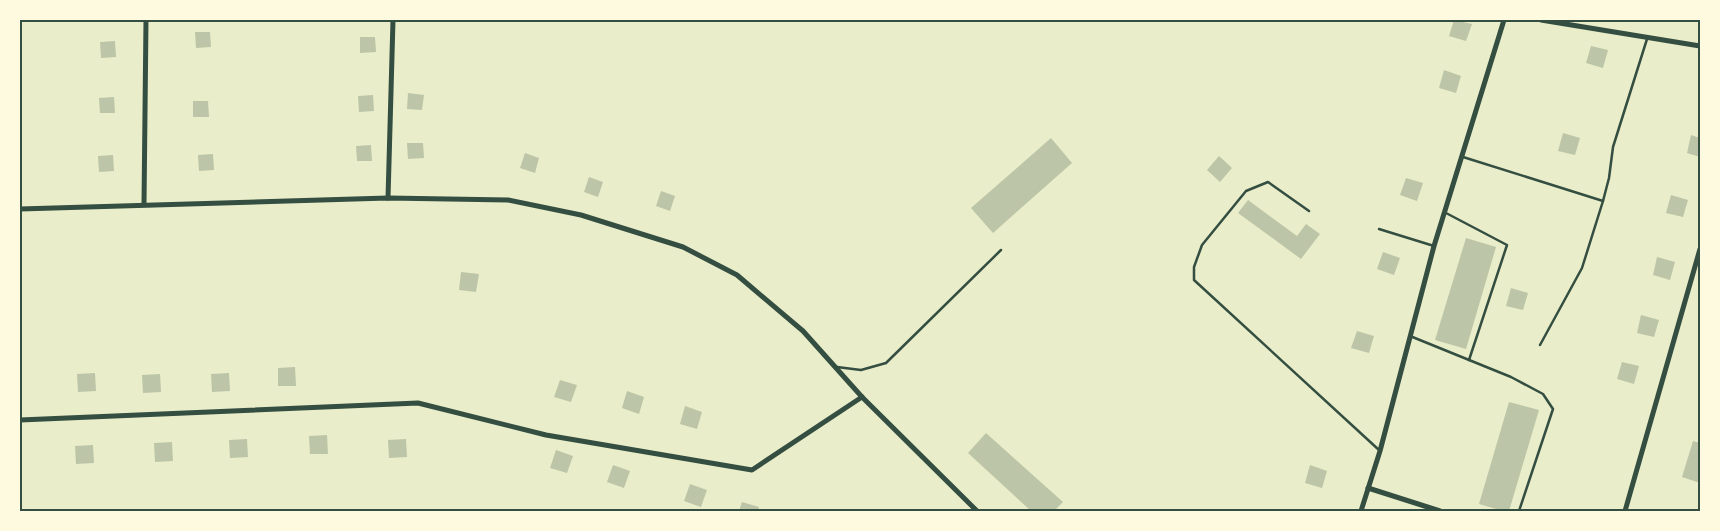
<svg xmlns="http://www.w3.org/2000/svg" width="1720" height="531" font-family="Manrope,sans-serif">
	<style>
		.building { fill: #bcc5a7 }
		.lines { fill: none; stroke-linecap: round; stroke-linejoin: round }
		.service { stroke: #344e41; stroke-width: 2.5 }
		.minor { stroke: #344e41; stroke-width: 5 }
		.neatline { fill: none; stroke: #344e41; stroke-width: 2 }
	</style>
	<rect width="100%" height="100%" fill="#e9edc9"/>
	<g class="building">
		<polygon points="1454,20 1472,24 1466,41 1449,36"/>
		<polygon points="195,32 210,32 211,47 196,48"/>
		<polygon points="360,37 375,37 376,52 360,53"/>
		<polygon points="115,41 116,57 101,58 100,42"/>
		<polygon points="1591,46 1608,50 1603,68 1586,63"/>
		<polygon points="1444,70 1461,76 1456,93 1439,88"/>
		<polygon points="408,93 424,95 422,110 407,109"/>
		<polygon points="373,95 374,111 359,112 358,96"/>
		<polygon points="114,97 115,113 100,113 99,98"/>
		<polygon points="193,101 208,101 209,117 193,117"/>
		<polygon points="1563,133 1580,138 1575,155 1558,151"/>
		<polygon points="1691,135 1700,138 1700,157 1687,153"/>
		<polygon points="1051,138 1072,163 993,233 971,208"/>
		<polygon points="407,143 423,143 424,158 408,159"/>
		<polygon points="371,145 372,161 357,161 356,146"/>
		<polygon points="525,153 539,158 535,173 520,168"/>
		<polygon points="213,154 214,170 199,171 198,155"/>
		<polygon points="113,155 114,171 99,172 98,156"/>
		<polygon points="1219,156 1232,168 1220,182 1207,170"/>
		<polygon points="589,177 603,182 598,197 584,192"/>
		<polygon points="1406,178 1423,183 1417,201 1400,195"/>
		<polygon points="661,191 675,196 670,211 656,206"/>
		<polygon points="1671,195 1688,200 1683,217 1666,213"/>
		<polygon points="1248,200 1297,236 1306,224 1320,234 1301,259 1238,213"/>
		<polygon points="1466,238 1496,247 1466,349 1435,340"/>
		<polygon points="1383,252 1400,258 1394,275 1377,269"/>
		<polygon points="1657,257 1675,262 1670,280 1653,275"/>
		<polygon points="461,272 479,274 476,292 459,290"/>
		<polygon points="1511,288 1528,293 1523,310 1506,306"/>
		<polygon points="1641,315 1659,320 1654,337 1637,333"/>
		<polygon points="1357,331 1374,336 1369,353 1351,348"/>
		<polygon points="1622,362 1639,366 1634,384 1617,379"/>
		<polygon points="295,367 296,386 278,386 278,368"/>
		<polygon points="95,373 96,391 78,392 77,374"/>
		<polygon points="229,373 230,391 212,392 211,374"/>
		<polygon points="160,374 161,392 143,393 142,375"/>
		<polygon points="560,380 577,385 571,402 554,397"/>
		<polygon points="627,391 644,397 639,414 622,408"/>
		<polygon points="1509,402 1539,410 1509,511 1503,511 1479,504"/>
		<polygon points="685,406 702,412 697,429 680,424"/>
		<polygon points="986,433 1063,502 1054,511 1031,511 968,453"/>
		<polygon points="327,435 328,454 310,454 309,436"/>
		<polygon points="247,439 248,457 230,458 229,440"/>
		<polygon points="406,439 407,457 389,458 388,440"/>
		<polygon points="1693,441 1700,443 1700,483 1682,477"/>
		<polygon points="172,442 173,461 155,462 154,443"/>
		<polygon points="93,445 94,463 76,464 75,446"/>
		<polygon points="556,450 573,456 567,473 550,468"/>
		<polygon points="613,465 630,471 624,488 607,482"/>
		<polygon points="1310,465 1327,471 1322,488 1305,483"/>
		<polygon points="690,484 707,490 701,507 684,501"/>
		<polygon points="742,502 759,507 758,511 739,511"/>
	</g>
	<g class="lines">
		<g class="service">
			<polyline points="1463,157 1603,201 1582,268 1540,345"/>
			<polyline points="1603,201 1609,178 1613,147 1647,39"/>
			<polyline points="1309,211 1268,182 1246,191 1202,245 1194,267 1194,280 1379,450"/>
			<polyline points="1446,213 1507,245 1469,360"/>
			<polyline points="1379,229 1434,246"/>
			<polyline points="1410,336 1511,377 1543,394 1553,409 1519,511"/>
			<polyline points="837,367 861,370 886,363 1001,250"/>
		</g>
		<g class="minor">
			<polyline points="1541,20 1700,46"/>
			<polyline points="388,198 393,20"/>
			<polyline points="144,204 146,20"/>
			<polyline points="20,209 388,198 508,200 581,215 683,247 737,275 803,331 862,397 977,511"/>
			<polyline points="20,420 418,403 546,435 752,470 862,397"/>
			<polyline points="1368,488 1440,511"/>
			<polyline points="1361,511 1380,451 1434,246 1504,20"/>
			<polyline points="1625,511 1700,249"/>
		</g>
	</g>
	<rect width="1720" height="531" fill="none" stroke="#fefae0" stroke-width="42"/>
	<rect x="21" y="21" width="1678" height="489" class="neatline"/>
</svg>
